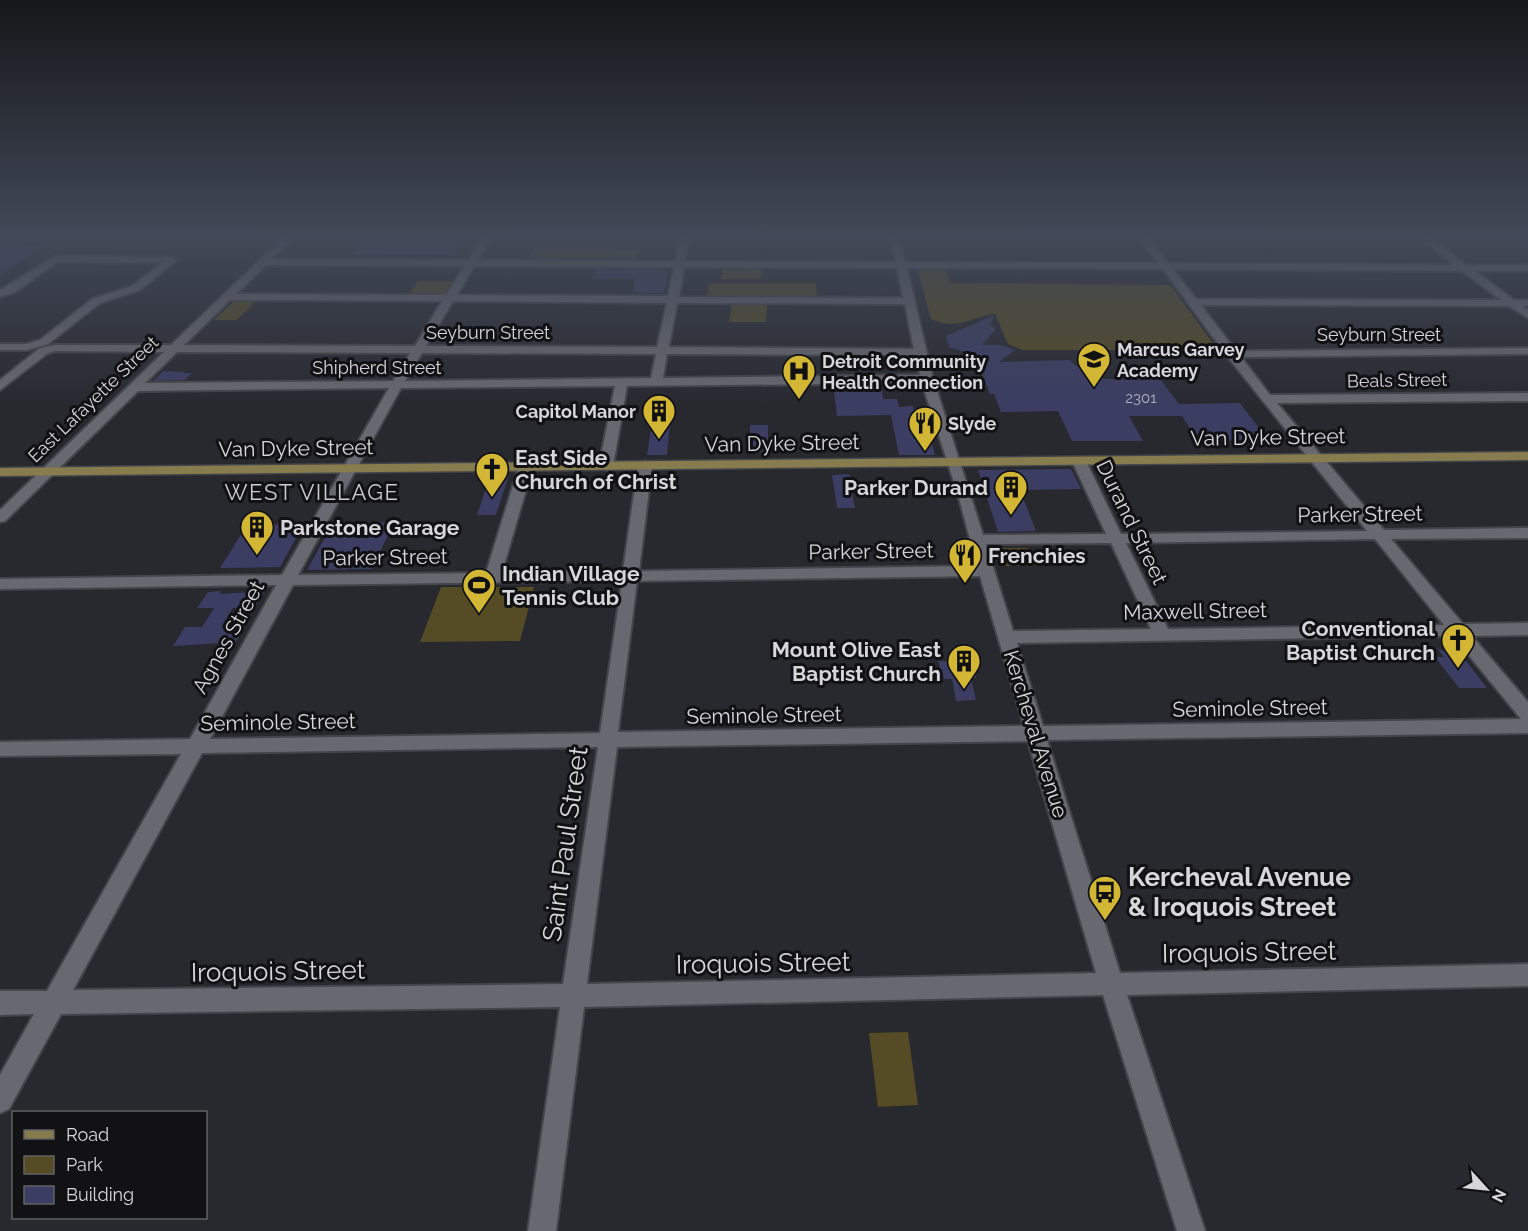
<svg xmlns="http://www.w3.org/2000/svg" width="1528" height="1231" font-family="Raleway,sans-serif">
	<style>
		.green { fill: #554b24 }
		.building { fill: #3b3d62 }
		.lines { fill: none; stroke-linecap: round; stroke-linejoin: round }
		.minor-casing { stroke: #44454a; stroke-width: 4 }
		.major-casing { stroke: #44454a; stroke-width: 3 }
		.minor { fill: #686970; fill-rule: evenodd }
		.major { fill: #877c4e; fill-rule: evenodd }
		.labels { text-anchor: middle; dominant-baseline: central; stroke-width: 6; stroke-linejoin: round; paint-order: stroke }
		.far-number-label { font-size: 15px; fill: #b0b0bd }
		.far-street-label { font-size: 18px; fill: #d7d7db; stroke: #121215 }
		.far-poi-label { font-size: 18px; font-weight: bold; fill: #d7d7db; stroke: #121215; text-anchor: start }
		.street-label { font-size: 21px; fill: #d7d7db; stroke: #121215 }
		.poi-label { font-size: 21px; font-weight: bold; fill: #d7d7db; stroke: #121215; text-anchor: start }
		.neighbourhood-label { font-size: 22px; letter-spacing: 1.5px; fill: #cacbd3; stroke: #121215 }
		.near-street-label { font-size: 26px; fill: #d7d7db; stroke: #121215 }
		.near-poi-label { font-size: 26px; font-weight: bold; fill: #d7d7db; stroke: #121215; text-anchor: start }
	</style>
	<rect width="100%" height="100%" fill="#28292f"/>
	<g class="green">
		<polygon points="534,248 640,249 637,260 529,259"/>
		<polygon points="723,267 763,267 761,279 721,279"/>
		<path d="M 917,268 L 946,269 L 951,283 L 1170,285 L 1218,350 L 1023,350 L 1008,344 L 995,314 C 968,317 959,331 931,319 Z"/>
		<polygon points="418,281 454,281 445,294 409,294"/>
		<polygon points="709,283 816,283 817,297 707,296"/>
		<polygon points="234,301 256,301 237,320 214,320"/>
		<polygon points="732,304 767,304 766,322 729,322"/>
		<polygon points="997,548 1028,548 1035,566 1003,566"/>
		<polygon points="441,587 534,587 520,641 420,642"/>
		<polygon points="908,1032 918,1105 878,1107 869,1033"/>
	</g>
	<g class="building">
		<polygon points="366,237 462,237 450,255 351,254"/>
		<polygon points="0,245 43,246 0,275"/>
		<polygon points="597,269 658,269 668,271 664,293 639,293 633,292 635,279 593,279"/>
		<polygon points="995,315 990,325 996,329 982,345 1002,345 1015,350 999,362 1069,360 1093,379 1160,379 1179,404 1240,403 1268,440 1198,441 1182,416 1129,416 1143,441 1072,441 1058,411 1001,412 994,394 990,394 975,355 949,347 946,336"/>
		<polygon points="163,371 185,372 183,373 192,373 185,380 153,381"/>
		<polygon points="882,391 883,399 897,399 899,407 913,406 916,419 926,419 935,455 899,455 891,415 837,416 834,392"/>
		<polygon points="652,424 670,424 667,455 647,455"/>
		<rect x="750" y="425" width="18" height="28"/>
		<polygon points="1071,469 1081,489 1020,490 1036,531 998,532 978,470"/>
		<polygon points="849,474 855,508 837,508 832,475"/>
		<polygon points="509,475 496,515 477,515 490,476"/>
		<polygon points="394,522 372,569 307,570 333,523"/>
		<polygon points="304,524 280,567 220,568 247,525"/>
		<polygon points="221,591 220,594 265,591 255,608 233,608 221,627 245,627 234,645 219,646 221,643 173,646 185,627 202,627 214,608 197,608 208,592"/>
		<polygon points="1437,648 1466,661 1487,688 1459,688 1438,661 1436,657 1444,657"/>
		<polygon points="938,661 974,661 976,678 971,678 976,700 956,701 952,679 944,679"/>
	</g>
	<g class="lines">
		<defs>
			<g id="minor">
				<path d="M 287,234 L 297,234 L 272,259 L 468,260 L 485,234 L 493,234 L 478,260 L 676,261 L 681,234 L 690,234 L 685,261 L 896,262 L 889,234 L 898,234 L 905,262 L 1158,263 L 1136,234 L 1146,234 L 1168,263 L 1454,265 L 1418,237 L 1284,237 L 1279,234 L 1528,234 L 1528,238 L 1429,237 L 1467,265 L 1528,265 L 1528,271 L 1475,271 L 1514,300 L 1528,300 L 1528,306 L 1523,306 L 1528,310 L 1528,318 L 1509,306 L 1201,305 L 1236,351 L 1528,348 L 1528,354 L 1241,357 L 1270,395 L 1528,393 L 1528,401 L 1277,403 L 1384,530 L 1528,528 L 1528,538 L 1391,539 L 1463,624 L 1528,623 L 1528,635 L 1472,636 L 1528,702 L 1528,733 L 1047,740 L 1120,973 L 1528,964 L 1528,986 L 1127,995 L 1205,1231 L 1177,1231 L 1103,995 L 584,1007 L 556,1231 L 528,1231 L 560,1007 L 61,1014 L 9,1109 L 0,1113 L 0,1075 L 34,1014 L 0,1015 L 0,991 L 47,991 L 181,754 L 0,756 L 0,742 L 190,739 L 276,585 L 0,589 L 0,579 L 282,575 L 389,388 L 138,391 L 5,521 L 0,522 L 0,510 L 164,352 L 55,351 L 48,353 L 0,390 L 0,380 L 40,348 L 55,345 L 171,345 ZM 266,265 L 465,266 L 446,295 L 236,294 ZM 474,266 L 674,267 L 668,296 L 457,295 ZM 684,267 L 897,268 L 903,298 L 679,297 ZM 907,268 L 1163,269 L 1227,356 L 1367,531 L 1121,534 L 1086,461 L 1079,457 L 1072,461 L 1106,534 L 983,535 L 932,375 ZM 1173,269 L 1462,271 L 1501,300 L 1196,299 ZM 230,300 L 442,301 L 415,346 L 184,345 ZM 453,301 L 667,303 L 657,347 L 426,346 ZM 677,303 L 905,304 L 914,349 L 669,347 ZM 177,352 L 410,353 L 393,381 L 145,383 ZM 422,353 L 656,354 L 651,378 L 405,381 ZM 667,354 L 916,355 L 920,375 L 663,378 ZM 922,383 L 959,498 L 977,566 L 639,571 L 652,465 L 645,461 L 638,465 L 623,571 L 502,572 L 533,466 L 526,462 L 519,466 L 486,573 L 298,575 L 401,388 L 615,386 L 599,466 L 606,470 L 613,466 L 627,386 ZM 1375,539 L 1444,625 L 1168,629 L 1126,543 ZM 1111,543 L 1151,629 L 1013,631 L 986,544 ZM 980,576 L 1024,726 L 618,732 L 637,581 ZM 622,581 L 600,733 L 210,739 L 293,585 ZM 1453,636 L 1521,719 L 1043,726 L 1017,643 ZM 1028,741 L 1096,973 L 587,984 L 617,747 ZM 598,747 L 563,984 L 73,990 L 202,753 Z"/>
				<polygon points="55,256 172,257 177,260 140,290 100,303 48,344 27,350 0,350 0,344 26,344 40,340 92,299 132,286 162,263 57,262 15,292 0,297 0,290"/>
			</g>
			<polygon id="major" points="1528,452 1528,460 0,476 0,468"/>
		</defs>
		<use href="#minor" class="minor-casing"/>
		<use href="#major" class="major-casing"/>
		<use href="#minor" class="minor"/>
		<use href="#major" class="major"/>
	</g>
	<linearGradient id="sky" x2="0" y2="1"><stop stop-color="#16171a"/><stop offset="0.58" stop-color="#424958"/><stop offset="1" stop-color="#424958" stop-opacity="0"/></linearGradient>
	<rect width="1528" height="406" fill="url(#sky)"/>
	<defs>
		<symbol id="school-pin" viewBox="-11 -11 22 30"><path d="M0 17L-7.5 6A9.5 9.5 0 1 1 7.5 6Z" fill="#d4b635" stroke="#121215"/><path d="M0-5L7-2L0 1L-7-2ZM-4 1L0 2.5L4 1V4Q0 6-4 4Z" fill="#111"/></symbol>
		<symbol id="hospital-pin" viewBox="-11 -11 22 30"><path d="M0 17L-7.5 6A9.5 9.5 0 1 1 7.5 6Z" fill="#d4b635" stroke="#121215"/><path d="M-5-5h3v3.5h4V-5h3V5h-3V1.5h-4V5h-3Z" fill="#111"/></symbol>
		<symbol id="building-pin" viewBox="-11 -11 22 30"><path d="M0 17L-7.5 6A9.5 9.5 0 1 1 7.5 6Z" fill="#d4b635" stroke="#121215"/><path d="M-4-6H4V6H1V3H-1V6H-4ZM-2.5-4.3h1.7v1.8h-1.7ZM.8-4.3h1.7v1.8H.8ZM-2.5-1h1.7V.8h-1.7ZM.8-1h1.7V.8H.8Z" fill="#111"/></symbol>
		<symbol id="restaurant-pin" viewBox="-11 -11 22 30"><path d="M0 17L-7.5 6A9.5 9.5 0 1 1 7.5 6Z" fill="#d4b635" stroke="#121215"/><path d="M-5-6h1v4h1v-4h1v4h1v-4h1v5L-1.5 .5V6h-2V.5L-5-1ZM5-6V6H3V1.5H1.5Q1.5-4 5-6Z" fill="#111"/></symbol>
		<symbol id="church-pin" viewBox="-11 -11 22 30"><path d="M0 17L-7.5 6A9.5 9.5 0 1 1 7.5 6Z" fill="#d4b635" stroke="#121215"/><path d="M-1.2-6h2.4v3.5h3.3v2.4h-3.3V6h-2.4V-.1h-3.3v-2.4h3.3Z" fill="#111"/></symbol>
		<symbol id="stadium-pin" viewBox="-11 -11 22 30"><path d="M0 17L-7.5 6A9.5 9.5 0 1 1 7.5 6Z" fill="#d4b635" stroke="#121215"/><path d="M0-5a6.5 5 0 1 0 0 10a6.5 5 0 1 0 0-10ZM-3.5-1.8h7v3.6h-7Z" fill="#111"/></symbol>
		<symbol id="bus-pin" viewBox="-11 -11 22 30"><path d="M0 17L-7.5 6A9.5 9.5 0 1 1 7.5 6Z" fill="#d4b635" stroke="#121215"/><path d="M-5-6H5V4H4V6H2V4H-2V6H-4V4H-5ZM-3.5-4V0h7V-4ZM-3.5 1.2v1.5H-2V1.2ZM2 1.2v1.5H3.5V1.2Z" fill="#111"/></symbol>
	</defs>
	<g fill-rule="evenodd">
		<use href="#school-pin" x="1075" y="340" width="38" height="52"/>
		<use href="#hospital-pin" x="780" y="352" width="38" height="52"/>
		<use href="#building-pin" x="640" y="392" width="38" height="52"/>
		<use href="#restaurant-pin" x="906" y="404" width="38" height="52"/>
		<use href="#church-pin" x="473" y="450" width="38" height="52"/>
		<use href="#building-pin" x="992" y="468" width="38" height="52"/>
		<use href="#building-pin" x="238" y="508" width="38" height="52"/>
		<use href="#restaurant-pin" x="946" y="536" width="38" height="52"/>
		<use href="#stadium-pin" x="460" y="566" width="38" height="52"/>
		<use href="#church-pin" x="1439" y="621" width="38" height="52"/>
		<use href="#building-pin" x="945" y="642" width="38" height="52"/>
		<use href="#bus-pin" x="1086" y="873" width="38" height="52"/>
	</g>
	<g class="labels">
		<g class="far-number-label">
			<text x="1141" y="398">2301</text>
		</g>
		<g class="far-street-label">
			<text x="488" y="332">Seyburn Street</text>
			<text x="1379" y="334">Seyburn Street</text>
			<text x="377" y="367">Shipherd Street</text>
			<text transform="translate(1397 380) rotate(-1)">Beals Street</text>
			<text transform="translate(93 399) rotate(-44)">East Lafayette Street</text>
		</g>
		<g class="far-poi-label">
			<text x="1117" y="349">Marcus Garvey<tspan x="1117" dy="21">Academy</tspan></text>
			<text x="822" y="361">Detroit Community<tspan x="822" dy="21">Health Connection</tspan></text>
			<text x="636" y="411" text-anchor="end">Capitol Manor</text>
			<text x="948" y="423">Slyde</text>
		</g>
		<g class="street-label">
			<text transform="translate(1268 437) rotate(-1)">Van Dyke Street</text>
			<text transform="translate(782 443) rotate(-1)">Van Dyke Street</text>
			<text transform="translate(296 448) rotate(-1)">Van Dyke Street</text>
			<text transform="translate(1360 514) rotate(-1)">Parker Street</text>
			<text transform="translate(1132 522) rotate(64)">Durand Street</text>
			<text transform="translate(871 551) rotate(-1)">Parker Street</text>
			<text transform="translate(385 557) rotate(-1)">Parker Street</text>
			<text transform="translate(1195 611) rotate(-1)">Maxwell Street</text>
			<text transform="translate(228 637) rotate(-61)">Agnes Street</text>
			<text transform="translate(1250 708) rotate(-1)">Seminole Street</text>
			<text transform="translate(764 715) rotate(-1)">Seminole Street</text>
			<text transform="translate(278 722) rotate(-1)">Seminole Street</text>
			<text transform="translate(1036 734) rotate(73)">Kercheval Avenue</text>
		</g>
		<g class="poi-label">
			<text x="515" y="457">East Side<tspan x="515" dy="24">Church of Christ</tspan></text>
			<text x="988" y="487" text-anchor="end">Parker Durand</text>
			<text x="280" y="527">Parkstone Garage</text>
			<text x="988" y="555">Frenchies</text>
			<text x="502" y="573">Indian Village<tspan x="502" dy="24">Tennis Club</tspan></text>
			<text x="1435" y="628" text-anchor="end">Conventional<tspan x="1435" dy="24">Baptist Church</tspan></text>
			<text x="941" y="649" text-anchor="end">Mount Olive East<tspan x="941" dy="24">Baptist Church</tspan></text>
		</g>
		<g class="neighbourhood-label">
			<text x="312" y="492">WEST VILLAGE</text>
		</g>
		<g class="near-street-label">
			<text transform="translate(565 844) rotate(-82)">Saint Paul Street</text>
			<text transform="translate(1249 952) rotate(-1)">Iroquois Street</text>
			<text transform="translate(763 963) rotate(-1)">Iroquois Street</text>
			<text transform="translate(278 971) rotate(-1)">Iroquois Street</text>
		</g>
		<g class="near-poi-label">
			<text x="1128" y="877">Kercheval Avenue<tspan x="1128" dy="30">&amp; Iroquois Street</tspan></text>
		</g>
	</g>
	<rect x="12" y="1111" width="195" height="108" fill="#121215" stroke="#616164" stroke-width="1.5"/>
	<rect x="24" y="1130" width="30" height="9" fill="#877c4e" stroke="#616164" stroke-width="1.5"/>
	<text x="66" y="1141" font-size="18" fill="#d7d7db">Road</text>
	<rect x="24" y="1156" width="30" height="18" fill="#554b24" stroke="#616164" stroke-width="1.5"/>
	<text x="66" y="1171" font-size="18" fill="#d7d7db">Park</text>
	<rect x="24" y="1186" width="30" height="18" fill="#3b3d62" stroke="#616164" stroke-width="1.5"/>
	<text x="66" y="1201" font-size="18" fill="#d7d7db">Building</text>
	<g transform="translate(1486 1189) rotate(117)" stroke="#121215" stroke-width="4.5" paint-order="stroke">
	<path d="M0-4.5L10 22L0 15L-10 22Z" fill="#d7d7db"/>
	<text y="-9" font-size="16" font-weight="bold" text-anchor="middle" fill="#d7d7db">N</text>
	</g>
</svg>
